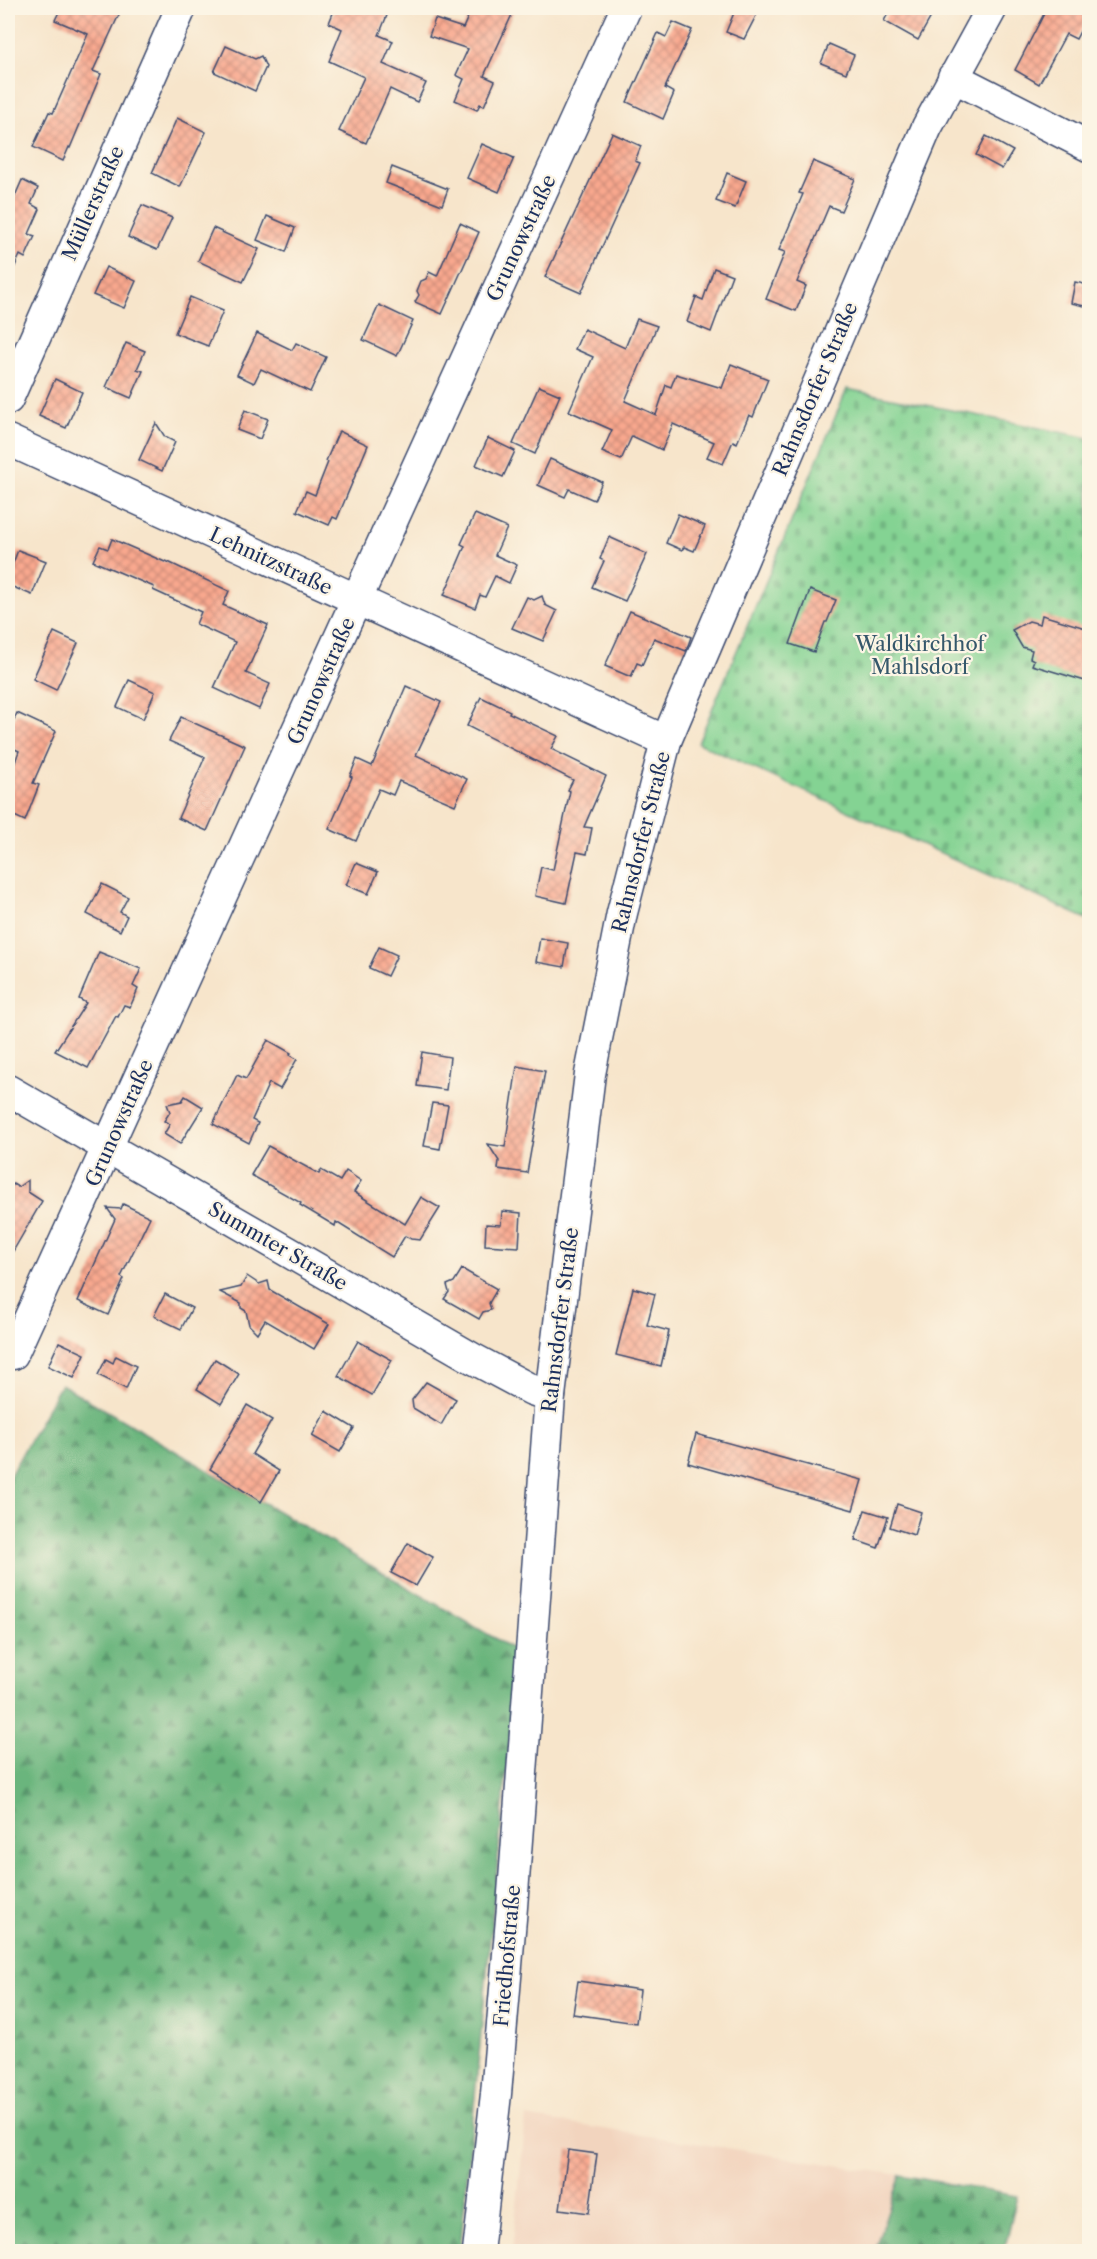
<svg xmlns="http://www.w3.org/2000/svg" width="1097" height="2259" font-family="'Libre Caslon Text',serif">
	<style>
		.built { fill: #f2d4be }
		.forest { fill: url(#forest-firs); stroke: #43726e; stroke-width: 1.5 }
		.cemetery { fill: url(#cemetery-stones); stroke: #508178; stroke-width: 1.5 }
		.building { fill: url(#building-cross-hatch) }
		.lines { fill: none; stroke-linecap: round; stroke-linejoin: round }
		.minor-casing { stroke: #3c4a6e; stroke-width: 33 }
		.minor { stroke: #fff; stroke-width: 30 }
		.labels { text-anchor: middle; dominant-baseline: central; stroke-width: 4.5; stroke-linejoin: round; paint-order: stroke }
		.street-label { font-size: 20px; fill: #1b2f5e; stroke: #fcf5e5 }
		.park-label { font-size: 20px; fill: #35586b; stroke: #fcf5e5 }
	</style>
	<defs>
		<pattern id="forest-firs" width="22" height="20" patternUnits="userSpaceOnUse" patternTransform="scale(1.5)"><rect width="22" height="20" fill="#6bb57d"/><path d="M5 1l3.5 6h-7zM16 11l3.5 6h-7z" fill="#57946a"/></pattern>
		<pattern id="cemetery-stones" width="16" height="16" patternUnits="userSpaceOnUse" patternTransform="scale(1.5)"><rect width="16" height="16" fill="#84d393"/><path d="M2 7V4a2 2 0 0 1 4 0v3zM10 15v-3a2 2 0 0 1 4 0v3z" fill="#71b581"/></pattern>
		<pattern id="building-cross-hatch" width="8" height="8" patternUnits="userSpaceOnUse" patternTransform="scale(1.5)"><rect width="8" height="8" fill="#f9a88e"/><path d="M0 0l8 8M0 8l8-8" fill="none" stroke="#c98977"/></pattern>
	</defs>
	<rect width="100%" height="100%" fill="#fcf5e5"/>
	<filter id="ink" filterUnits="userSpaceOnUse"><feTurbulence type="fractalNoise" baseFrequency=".0167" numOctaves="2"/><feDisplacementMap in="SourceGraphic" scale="12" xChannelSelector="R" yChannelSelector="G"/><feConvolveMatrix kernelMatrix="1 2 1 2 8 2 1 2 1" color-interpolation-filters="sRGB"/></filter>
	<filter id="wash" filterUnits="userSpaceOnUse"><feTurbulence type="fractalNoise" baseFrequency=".008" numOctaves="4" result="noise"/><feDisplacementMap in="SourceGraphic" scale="24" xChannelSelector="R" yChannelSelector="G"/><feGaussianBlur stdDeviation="1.35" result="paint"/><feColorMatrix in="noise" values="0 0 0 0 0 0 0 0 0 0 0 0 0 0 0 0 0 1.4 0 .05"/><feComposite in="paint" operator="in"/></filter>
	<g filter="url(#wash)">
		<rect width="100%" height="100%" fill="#f7e5cb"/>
		<polygon class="built" points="526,2117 900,2175 874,2251 512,2252"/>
		<g class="forest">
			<polygon points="61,1384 518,1652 460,2251 8,2252 8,1479"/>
			<polygon points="900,2175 1017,2196 1004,2251 874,2251"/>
		</g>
		<polygon class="cemetery" points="847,389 1089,438 1089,920 698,743"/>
		<g id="blocks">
			<g class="building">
				<polygon points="61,8 122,8 93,71 101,74 70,148 69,147 63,161 33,147 49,112 53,113 88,34 55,20"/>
				<polygon points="335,8 390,8 379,35 393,41 383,64 426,83 417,102 390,89 366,143 339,131 364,77 329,61 342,29 329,23"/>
				<polygon points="472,8 515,8 484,76 495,81 484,106 480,104 477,110 455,100 464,79 456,75 468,49 429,36 435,19 463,28"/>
				<polygon points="736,8 760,8 744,39 726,32"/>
				<polygon points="891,8 936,8 918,40 884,21"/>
				<polygon points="1047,8 1078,8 1089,14 1076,39 1066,34 1039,84 1015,70"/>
				<polygon points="673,22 692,30 665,88 674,93 663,119 627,102 658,33 666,37"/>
				<polygon points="829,44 854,55 846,73 821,63"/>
				<polygon points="226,46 255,59 261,56 266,67 255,91 214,72"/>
				<polygon points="177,118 206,132 180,187 152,173"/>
				<polygon points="612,133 641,146 635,161 640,163 581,293 545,277"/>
				<polygon points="986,136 1013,151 1002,169 976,155"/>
				<polygon points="482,144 514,158 499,192 467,178"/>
				<polygon points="813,161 855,179 841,211 829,206 797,282 806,286 796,311 766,299 785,252 779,250 803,194 799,193"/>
				<polygon points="392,167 448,189 442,205 386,183"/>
				<polygon points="727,173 746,181 735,208 716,201"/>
				<polygon points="22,180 38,188 31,204 40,209 29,234 35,236 25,258 20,255 8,282 8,226 13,212 9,210"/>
				<polygon points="142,205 172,218 157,250 128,237"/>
				<polygon points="267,216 295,228 286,252 257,240"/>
				<polygon points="460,223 479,232 442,314 415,302 419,295 417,291 421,281 426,279 429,272 437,276"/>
				<polygon points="213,228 259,249 243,282 198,261"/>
				<polygon points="106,267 136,281 124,308 93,295"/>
				<polygon points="714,268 732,275 711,332 687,322 696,297 703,300"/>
				<polygon points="1075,282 1089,285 1089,307 1071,303"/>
				<polygon points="190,297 223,311 208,346 175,333"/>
				<polygon points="379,305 413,321 397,356 363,340"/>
				<polygon points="637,319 657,326 625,401 656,415 666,385 671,387 676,374 722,388 731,364 768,379 753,417 749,415 737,443 733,441 723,464 707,457 714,442 673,424 662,450 632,436 621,460 602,452 612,430 569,411 593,357 575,349 584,329 625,348"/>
				<polygon points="257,333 292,350 296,343 326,357 310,392 261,369 254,383 237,375"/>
				<polygon points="126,343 145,351 137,369 143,371 131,398 106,387"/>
				<polygon points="55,379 82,392 66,428 39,416"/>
				<polygon points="539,386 560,395 535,454 513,444"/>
				<polygon points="245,410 268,419 260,439 237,430"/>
				<polygon points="156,423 165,437 175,442 162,471 139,460"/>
				<polygon points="339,431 368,445 337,519 333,517 329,525 297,511 306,491 315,495 328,462 326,461"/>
				<polygon points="488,438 515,451 503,477 476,465"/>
				<polygon points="550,459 602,482 594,500 569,489 565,497 538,485"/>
				<polygon points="475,514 507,528 495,555 517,565 509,583 495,576 485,597 480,595 475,608 444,595 465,546 461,544"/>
				<polygon points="678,514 705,526 694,551 684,547 682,550 666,543"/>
				<polygon points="609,537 647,554 625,601 592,587 604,561 600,559"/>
				<polygon points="112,539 165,562 166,561 229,591 223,605 268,625 246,673 270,684 259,709 214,688 235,642 196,624 201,612 153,590 154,587 93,561 100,546 108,549"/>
				<polygon points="18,550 46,561 32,595 8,585 8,577"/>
				<polygon points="810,590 836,600 827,622 825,622 814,652 790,644"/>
				<polygon points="542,596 545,605 557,611 543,641 512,628 527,597 534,600"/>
				<polygon points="630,611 691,637 686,651 654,638 642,665 637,663 631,677 605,666"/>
				<polygon points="1042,615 1089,629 1089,667 1085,681 1032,665 1034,660 1030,658 1032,650 1022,647 1012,630 1029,621 1040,624"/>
				<polygon points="54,632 78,643 56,690 33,679"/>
				<polygon points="129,680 155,692 143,719 117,707"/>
				<polygon points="406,686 441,702 416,755 467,779 455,805 399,781 393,795 379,789 356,841 329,829 352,777 350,776 357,759 372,766"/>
				<polygon points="481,697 510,711 509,713 558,736 551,749 606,776 584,827 592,828 587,854 577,852 566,903 535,896 541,867 553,870 570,791 568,790 573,780 467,726"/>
				<polygon points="17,713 56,731 33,783 39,785 25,821 8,813 8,782 19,751 8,746 8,733"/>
				<polygon points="181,717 245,746 207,831 178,818 205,757 169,741"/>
				<polygon points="356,863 378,872 368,894 346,885"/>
				<polygon points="102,884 128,897 120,912 127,916 120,931 87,914"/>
				<polygon points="540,938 568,943 564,967 536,962"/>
				<polygon points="379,947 397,955 387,976 369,968"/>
				<polygon points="99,952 141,969 133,986 138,989 130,1007 124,1005 118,1017 116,1016 88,1068 55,1051 86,1003 79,999"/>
				<polygon points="268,1040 291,1053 290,1055 297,1059 280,1089 269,1083 252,1120 258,1123 249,1143 213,1124 237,1075 246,1079"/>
				<polygon points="422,1052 450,1057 446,1090 417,1086"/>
				<polygon points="517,1066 545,1071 527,1173 498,1169 499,1161 488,1144 505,1147"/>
				<polygon points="185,1096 203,1107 180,1144 164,1134 170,1124 164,1121 170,1112 167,1104 182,1101"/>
				<polygon points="432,1103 448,1105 440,1149 424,1146"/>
				<polygon points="268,1146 319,1174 321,1170 340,1181 346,1171 361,1181 354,1192 405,1224 421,1197 440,1208 420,1240 411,1239 405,1236 392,1257 336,1222 335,1226 300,1205 301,1203 251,1175"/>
				<polygon points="28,1180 28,1192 42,1201 8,1260 8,1193 13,1184 18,1187"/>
				<polygon points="123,1204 150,1217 121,1277 124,1279 108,1315 78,1301 115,1219 107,1208 121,1209"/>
				<polygon points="502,1211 521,1213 519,1247 485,1245 486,1224 501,1225"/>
				<polygon points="462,1269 497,1289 489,1303 491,1310 483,1312 479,1319 444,1299 449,1292 447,1285 454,1282"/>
				<polygon points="247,1276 259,1284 268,1281 270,1290 329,1324 314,1349 265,1320 257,1333 249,1325 246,1311 241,1308 241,1303 220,1292 241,1287"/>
				<polygon points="633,1288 655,1294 647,1325 669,1331 661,1366 616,1355"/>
				<polygon points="165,1294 192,1308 181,1329 154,1316"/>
				<polygon points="358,1341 392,1360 372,1395 338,1376"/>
				<polygon points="59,1342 85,1354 74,1378 48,1366"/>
				<polygon points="116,1356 136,1366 126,1389 98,1375 106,1359 113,1363"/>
				<polygon points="215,1359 239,1374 221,1404 197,1389"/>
				<polygon points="426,1382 456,1399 441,1425 413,1408 412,1400"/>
				<polygon points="247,1405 272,1420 252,1454 279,1471 261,1502 210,1469"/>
				<polygon points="326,1411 354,1428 340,1452 312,1436"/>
				<polygon points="696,1434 862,1480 853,1510 688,1463"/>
				<polygon points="897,1504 921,1512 914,1535 890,1527"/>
				<polygon points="865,1510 888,1517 878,1548 855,1540"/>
				<polygon points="408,1543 433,1557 416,1586 391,1573"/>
				<polygon points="578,1981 640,1990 636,2023 573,2014"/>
				<polygon points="568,2150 597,2154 589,2213 560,2209"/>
			</g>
		</g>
	</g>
	<g filter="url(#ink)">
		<use href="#blocks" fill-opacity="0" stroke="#3c4a6e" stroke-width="1.5"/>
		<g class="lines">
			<defs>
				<g id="minor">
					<polyline points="953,77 1090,147"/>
					<polyline points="8,399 181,8"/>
					<polyline points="8,440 666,741"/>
					<polyline points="8,1090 472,1358 532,1390 550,1396"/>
					<polyline points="13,1354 626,8"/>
					<polyline points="478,2252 496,2094 512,1907 550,1396 590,1074 622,913 666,741 927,127 992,8"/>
				</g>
			</defs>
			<use href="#minor" class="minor-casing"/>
			<use href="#minor" class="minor"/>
		</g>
	</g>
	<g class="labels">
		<g class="street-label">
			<text transform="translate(93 203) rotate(-66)">Müllerstraße</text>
			<text transform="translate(521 238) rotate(-65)">Grunowstraße</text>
			<text transform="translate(815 389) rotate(-67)">Rahnsdorfer Straße</text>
			<text transform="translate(271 561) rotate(25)">Lehnitzstraße</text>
			<text transform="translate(321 681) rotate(-66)">Grunowstraße</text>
			<text transform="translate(641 842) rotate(-76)">Rahnsdorfer Straße</text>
			<text transform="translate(119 1123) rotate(-66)">Grunowstraße</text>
			<text transform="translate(278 1246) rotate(30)">Summter Straße</text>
			<text transform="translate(560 1320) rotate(-83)">Rahnsdorfer Straße</text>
			<text transform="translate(507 1956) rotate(-85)">Friedhofstraße</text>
		</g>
		<g class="park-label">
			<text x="920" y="644">Waldkirchhof<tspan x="920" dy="23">Mahlsdorf</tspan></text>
		</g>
	</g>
	<rect width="1097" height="2259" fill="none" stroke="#fcf5e5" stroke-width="30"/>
</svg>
